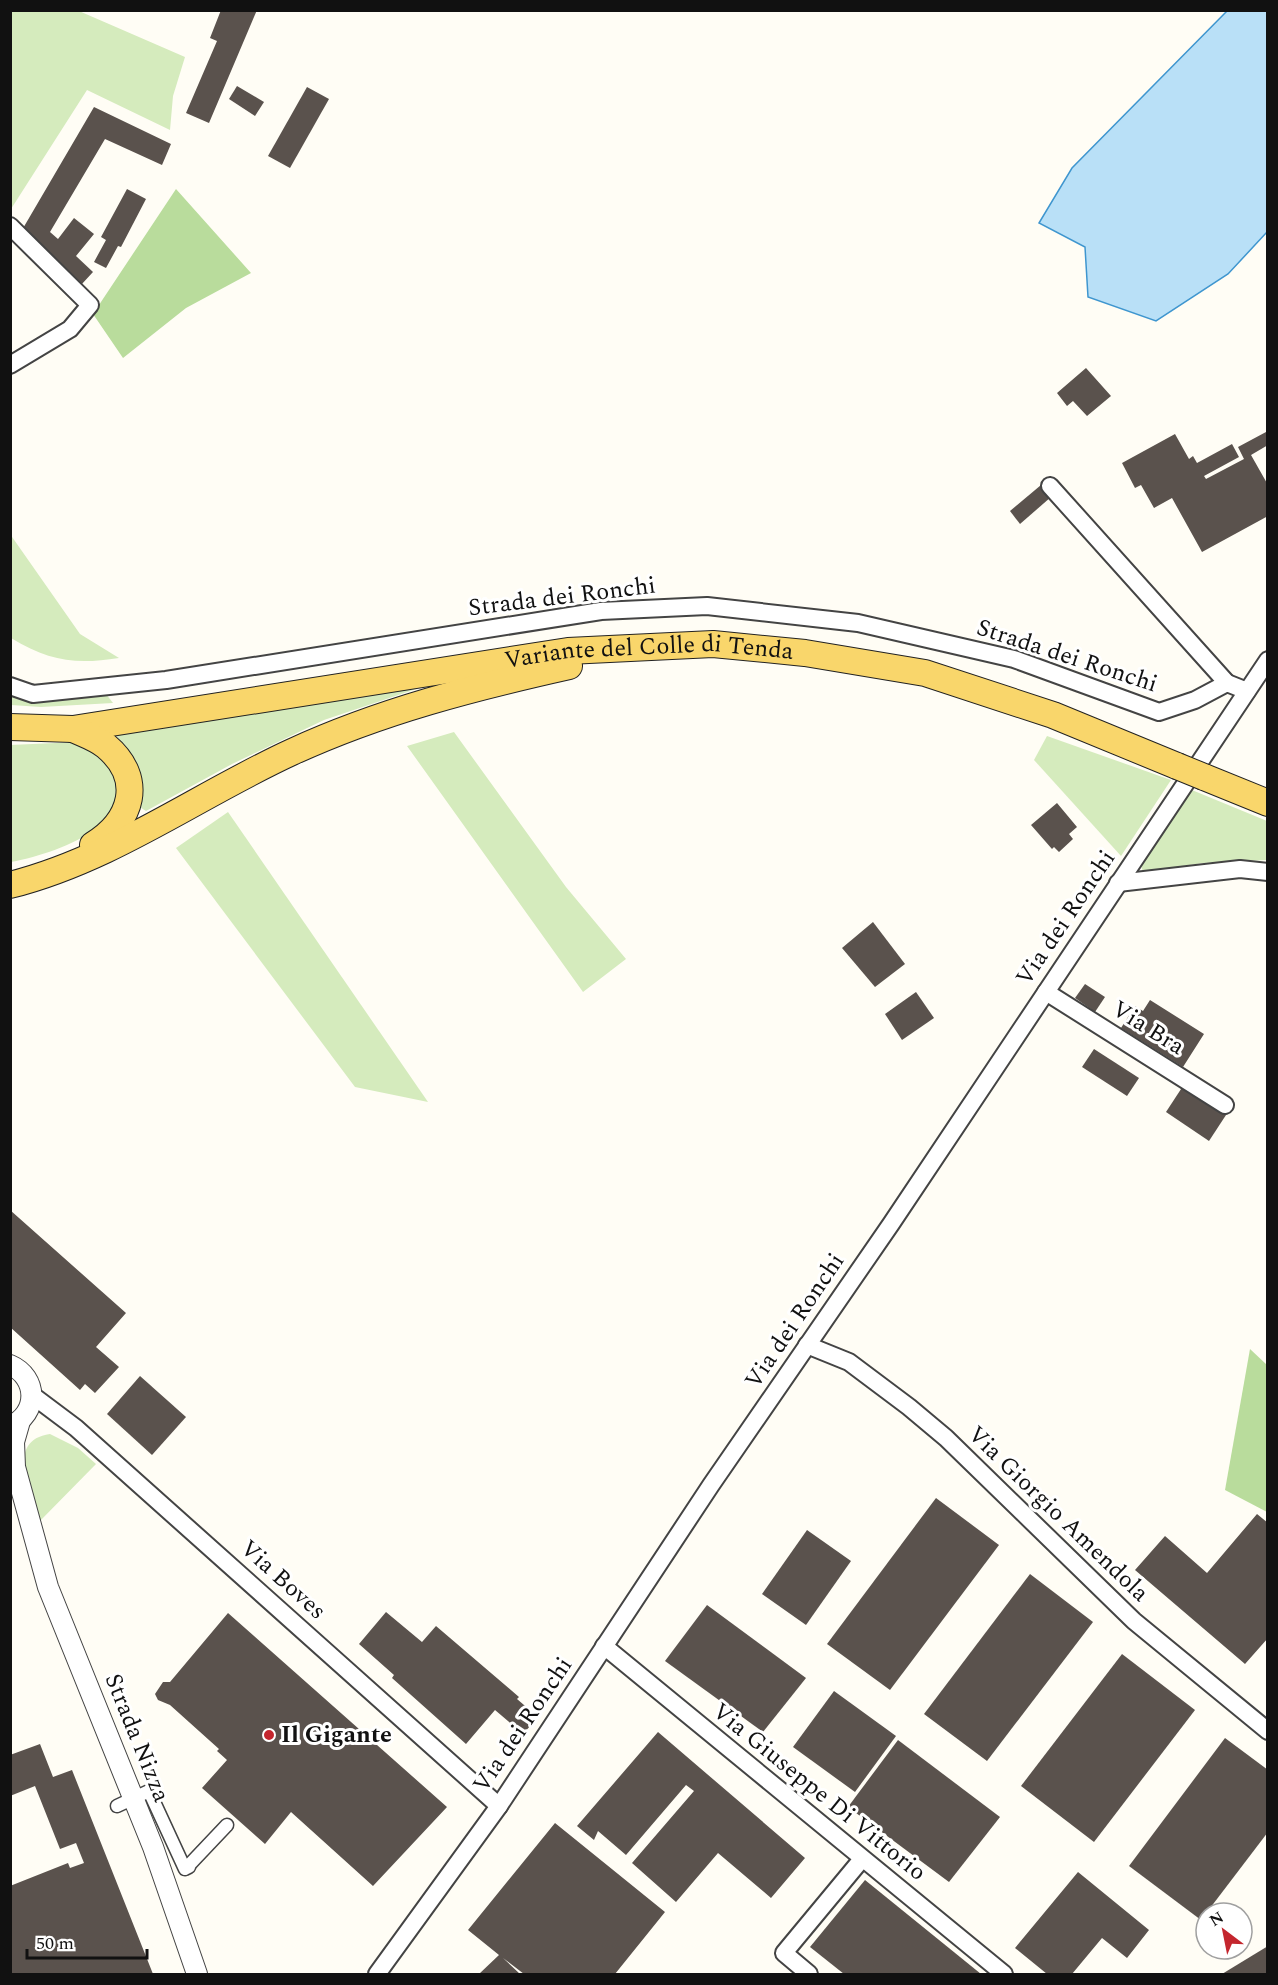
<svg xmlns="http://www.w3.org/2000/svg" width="1278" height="1985" font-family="Spectral,serif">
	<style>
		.green { fill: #d5ebbd }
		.forest { fill: #b9dc9c }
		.water { fill: #b9e0f7; stroke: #3f96cf; stroke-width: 1.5 }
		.building { fill: #5a524d }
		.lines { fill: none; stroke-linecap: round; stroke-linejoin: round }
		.pedestrian-casing { stroke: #444; stroke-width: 15 }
		.minor-casing { stroke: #444; stroke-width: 20 }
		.tertiary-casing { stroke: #444; stroke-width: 22 }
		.primary-casing { stroke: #222; stroke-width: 28 }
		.pedestrian { stroke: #fff; stroke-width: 12 }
		.minor { stroke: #fff; stroke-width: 16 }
		.tertiary { stroke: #fff; stroke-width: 20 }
		.primary { stroke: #f9d66b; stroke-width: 26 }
		.primary-bridge-casing { stroke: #222; stroke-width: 28; stroke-linecap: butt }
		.primary-bridge { stroke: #f9d66b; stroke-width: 26 }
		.poi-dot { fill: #c4262e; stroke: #fff; stroke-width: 2 }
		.labels { text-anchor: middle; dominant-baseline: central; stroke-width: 6; stroke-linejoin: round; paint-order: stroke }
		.street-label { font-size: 24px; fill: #111; stroke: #fff }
		.poi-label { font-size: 24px; font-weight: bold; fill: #111; stroke: #fff; text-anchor: start }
	</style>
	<rect width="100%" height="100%" fill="#fffdf5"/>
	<g class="green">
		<polygon points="11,10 79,11 185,57 173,96 170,130 87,90 11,209"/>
		<path d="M 10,534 L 80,634 L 119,658 C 75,665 49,661 11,638 Z"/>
		<path d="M 437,682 L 324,720 L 232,764 L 146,811 L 138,806 C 144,772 136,759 114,733 Z"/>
		<polygon points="10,693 106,694 113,703 41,707 11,705"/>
		<polygon points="454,732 566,887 626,959 583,992 407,746"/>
		<polygon points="1047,736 1171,780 1121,856 1034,760"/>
		<path d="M 78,742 C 85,745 93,747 99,751 C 128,770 123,811 96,829 C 73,845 39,857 11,862 L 10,745 Z"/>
		<polygon points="1187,788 1267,821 1267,860 1203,863 1143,872 1139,859"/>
		<polygon points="228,812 428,1102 355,1087 176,848"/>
		<path d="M 50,1434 L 78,1448 L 96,1464 L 38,1523 C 29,1494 5,1440 50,1434 Z"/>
	</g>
	<g class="forest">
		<polygon points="176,189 251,273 186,308 123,358 93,314"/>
		<polygon points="1250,1349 1267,1365 1267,1512 1225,1490"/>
	</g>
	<polygon class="water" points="1228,10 1267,11 1267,232 1228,274 1156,321 1088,297 1085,247 1039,223 1072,168"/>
	<g class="building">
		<polygon points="221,10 257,10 209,123 186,113 217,41 210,38"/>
		<polygon points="237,86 264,102 255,116 229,99"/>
		<polygon points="307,87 329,99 290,168 268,156"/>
		<polygon points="94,107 171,144 162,165 105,139 50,232 58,239 74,218 94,234 76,256 93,272 81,285 22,230"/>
		<polygon points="127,189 146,199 121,247 118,246 106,268 94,262 106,240 101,237"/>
		<polygon points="1086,368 1111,396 1087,416 1073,401 1067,406 1057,393"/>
		<polygon points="1266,432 1268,445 1251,455 1268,485 1268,516 1202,552 1172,498 1154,508 1141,485 1135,488 1122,463 1175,434 1189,459 1193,456 1197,463 1232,444 1239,457 1204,476 1206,479 1244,459 1238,447"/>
		<polygon points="1041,485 1051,497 1020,524 1010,511"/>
		<polygon points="1057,803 1077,827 1069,834 1073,839 1059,852 1054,847 1052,849 1031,825"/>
		<polygon points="873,922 905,964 875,987 842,948"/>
		<polygon points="1085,984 1105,997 1095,1012 1075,998"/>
		<polygon points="916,992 934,1018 902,1040 885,1014"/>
		<polygon points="1150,1000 1204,1034 1183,1067 1121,1028 1135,1006 1143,1011"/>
		<polygon points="1094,1049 1139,1078 1127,1096 1082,1067"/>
		<polygon points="1183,1086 1226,1115 1209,1141 1166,1112"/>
		<polygon points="10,1210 126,1313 96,1347 119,1367 95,1393 85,1384 80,1390 10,1327"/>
		<polygon points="140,1376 186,1417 152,1455 107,1414"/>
		<polygon points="936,1498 999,1545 890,1690 827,1644"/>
		<polygon points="1257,1514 1268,1523 1268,1638 1245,1664 1135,1570 1165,1536 1207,1573"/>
		<polygon points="807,1530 851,1561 806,1625 762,1594"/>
		<polygon points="1030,1574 1093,1622 987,1761 924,1714"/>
		<polygon points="707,1605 806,1678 763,1732 665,1661"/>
		<polygon points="386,1612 422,1642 436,1626 519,1697 517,1699 538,1717 523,1734 495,1710 466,1744 392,1678 394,1675 359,1644"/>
		<polygon points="228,1613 447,1807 373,1886 291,1812 265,1844 202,1788 227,1760 217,1751 219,1749 170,1705 158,1700 155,1694 163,1682 170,1682"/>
		<polygon points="1122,1654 1195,1710 1094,1842 1021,1786"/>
		<polygon points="834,1691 896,1736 855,1792 793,1747"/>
		<polygon points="658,1732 805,1858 771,1898 718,1853 676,1902 632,1863 694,1791 686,1785 626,1855 598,1831 594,1840 577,1826"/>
		<polygon points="1225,1738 1268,1770 1268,1832 1201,1920 1129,1866"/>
		<polygon points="898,1740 1000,1817 949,1882 848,1807"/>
		<polygon points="40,1744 53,1777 72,1770 153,1974 10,1974 10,1886 68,1863 70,1868 84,1863 76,1843 60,1849 35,1786 10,1796 10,1755"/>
		<polygon points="555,1823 665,1912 615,1974 524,1974 503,1958 520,1974 479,1974 499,1955 468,1930"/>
		<polygon points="1078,1872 1149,1930 1127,1958 1102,1938 1072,1974 1047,1974 1015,1948"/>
		<polygon points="865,1880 981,1974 844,1974 810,1947"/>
		<polygon points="1268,1946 1268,1974 1222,1974"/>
	</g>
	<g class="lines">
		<defs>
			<g id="pedestrian">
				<polyline points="117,1806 149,1791 185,1869 189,1867"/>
				<polyline points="191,1863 227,1825"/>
			</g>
			<g id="minor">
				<polyline points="10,226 90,305 70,329 10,365"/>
				<polyline points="1050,486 1227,683"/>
				<polyline points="10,686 33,694 166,680 601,611 707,606 858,623 1014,659 1159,712 1195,700 1227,683 1247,691"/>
				<polyline points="1118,883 1240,869 1268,872"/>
				<polyline points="1046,992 1225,1105"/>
				<polyline points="807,1345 849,1362 909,1407 946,1438 1134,1621 1268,1731"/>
				<polyline points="32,1395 76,1428 499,1806"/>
				<polyline points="604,1646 1004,1974"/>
				<polyline points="377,1974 499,1806 711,1485 891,1224 1268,660"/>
				<polyline points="809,1974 784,1953 862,1859"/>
			</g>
			<g id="tertiary">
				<path d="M 10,1365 C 38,1377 39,1414 10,1426"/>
				<polyline points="20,1421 14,1442 15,1467 48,1587 153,1847 197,1974"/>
			</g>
			<g id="primary">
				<path id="s1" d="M 10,727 L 73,729 L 568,651 L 713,644 L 805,653 L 925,673 L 1053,715 L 1177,766"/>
				<path d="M 73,729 C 84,734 96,738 106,746 C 145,779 132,821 93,845"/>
				<polyline points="1204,777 1268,803"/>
				<path d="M 10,885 C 113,859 198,795 292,752 C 381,711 475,687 569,666"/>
			</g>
		</defs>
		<use href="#pedestrian" class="pedestrian-casing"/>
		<use href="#minor" class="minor-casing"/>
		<use href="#tertiary" class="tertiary-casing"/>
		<use href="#primary" class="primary-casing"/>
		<use href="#pedestrian" class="pedestrian"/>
		<use href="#minor" class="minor"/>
		<use href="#tertiary" class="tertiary"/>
		<use href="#primary" class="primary"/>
		<defs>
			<polyline id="primary-bridge" points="1177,766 1204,777"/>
		</defs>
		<use href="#primary-bridge" class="primary-bridge-casing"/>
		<use href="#primary-bridge" class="primary-bridge"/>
	</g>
	<circle class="poi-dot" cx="269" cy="1735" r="6"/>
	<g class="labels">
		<g class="street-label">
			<text transform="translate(562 597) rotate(-7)">Strada dei Ronchi</text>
			<text transform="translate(1067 656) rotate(18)">Strada dei Ronchi</text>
			<text stroke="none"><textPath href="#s1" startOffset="645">Variante del Colle di Tenda</textPath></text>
			<text transform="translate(1066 918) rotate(-56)">Via dei Ronchi</text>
			<text transform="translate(1148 1028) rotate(32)">Via Bra</text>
			<text transform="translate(795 1321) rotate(-56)">Via dei Ronchi</text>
			<text transform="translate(1058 1514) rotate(44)">Via Giorgio Amendola</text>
			<text transform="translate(283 1580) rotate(42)">Via Boves</text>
			<text transform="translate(523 1725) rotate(-56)">Via dei Ronchi</text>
			<text transform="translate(137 1738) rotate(68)">Strada Nizza</text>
			<text transform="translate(819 1792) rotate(39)">Via Giuseppe Di Vittorio</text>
		</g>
		<g class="poi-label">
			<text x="281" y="1735">Il Gigante</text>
		</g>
	</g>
	<rect width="1278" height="1985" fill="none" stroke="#111111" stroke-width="24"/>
	<g transform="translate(1224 1931) rotate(328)"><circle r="28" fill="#ffffff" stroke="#a0a0a0" stroke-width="1.5"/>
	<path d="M0-4.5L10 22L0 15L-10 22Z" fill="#c4262e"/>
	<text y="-9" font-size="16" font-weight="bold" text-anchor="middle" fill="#111111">N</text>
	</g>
	<path d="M27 1949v9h120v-9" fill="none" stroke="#111111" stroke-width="3"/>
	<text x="36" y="1949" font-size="18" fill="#111111" stroke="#ffffff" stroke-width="4.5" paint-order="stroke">50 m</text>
</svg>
